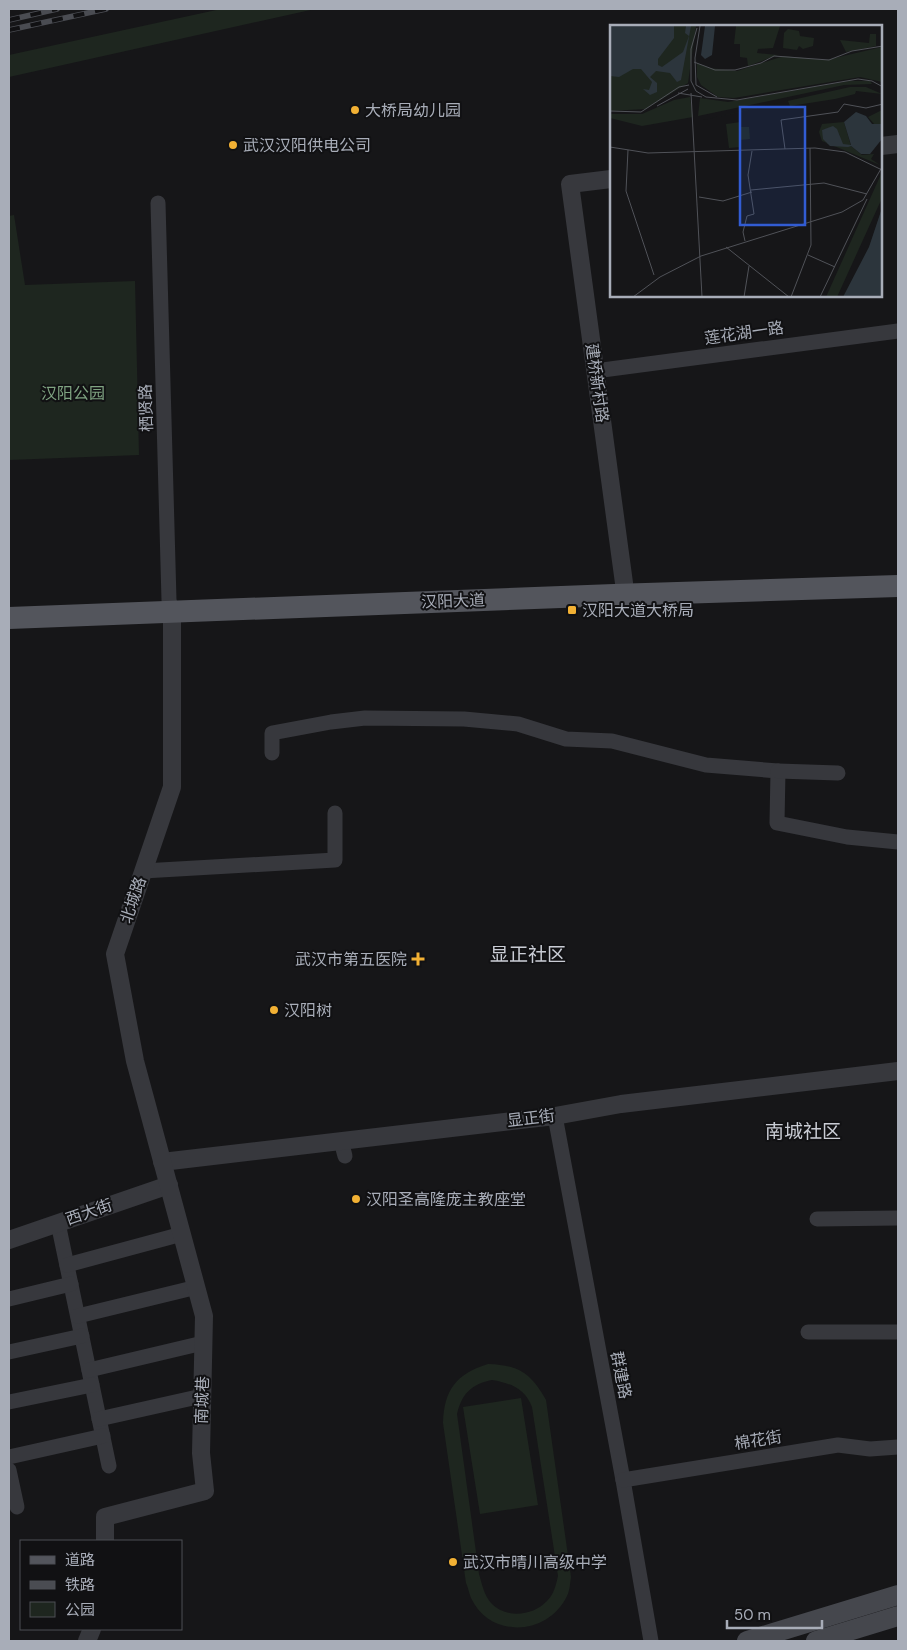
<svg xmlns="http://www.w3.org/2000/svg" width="907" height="1650" font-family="'DM Sans','Noto Sans SC',sans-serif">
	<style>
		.green { fill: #1e261f; fill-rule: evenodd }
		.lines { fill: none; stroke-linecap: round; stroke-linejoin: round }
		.minor { stroke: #37383d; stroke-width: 15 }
		.tertiary { stroke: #37383d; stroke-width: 18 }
		.secondary { stroke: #45474d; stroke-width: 20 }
		.primary { stroke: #53555c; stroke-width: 22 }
		.rail-casing { stroke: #4a4c52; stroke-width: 5.5 }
		.rail { stroke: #111113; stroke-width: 4; stroke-dasharray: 11; stroke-linecap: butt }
		.poi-dot { fill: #f2b134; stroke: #111113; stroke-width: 2 }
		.labels { text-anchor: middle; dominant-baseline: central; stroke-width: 4; stroke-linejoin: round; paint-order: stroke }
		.poi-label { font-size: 16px; fill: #a8adb8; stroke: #111113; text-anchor: start }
		.street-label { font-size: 16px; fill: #a8adb8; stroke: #111113 }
		.park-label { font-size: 16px; fill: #7fa381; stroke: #111113 }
		.quarter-label { font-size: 19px; fill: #c9ccd4; stroke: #111113 }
		.inset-road { fill: none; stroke: #505258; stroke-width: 1 }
		.view { fill: #325cd3; fill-opacity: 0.15; stroke: #325cd3; stroke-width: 2.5 }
		.inset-edge { fill: none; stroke: #a8adb8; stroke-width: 2.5 }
	</style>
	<rect width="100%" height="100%" fill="#161618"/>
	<g class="green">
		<polygon points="221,9 315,9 9,77 9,55"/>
		<polygon points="14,215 25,285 135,281 139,455 9,460 9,216"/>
		<path d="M 488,1364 C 518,1365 531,1373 546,1400 L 571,1577 C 570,1583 570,1590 567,1596 C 548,1636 490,1639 471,1598 C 469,1593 468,1587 466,1583 L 443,1423 C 444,1390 456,1374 488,1364 ZM 492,1380 C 511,1383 525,1389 532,1407 L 558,1576 C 556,1585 554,1594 547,1601 C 533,1616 506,1619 491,1603 C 484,1595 482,1584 479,1574 L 457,1414 C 462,1393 472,1384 492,1380 Z"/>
		<polygon points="521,1398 538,1505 480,1514 463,1407"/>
	</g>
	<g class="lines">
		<g class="minor">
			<polyline points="158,203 169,600 172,612"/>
			<polyline points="595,371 898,331"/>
			<polyline points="272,753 272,733 331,722 365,718 464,719 518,724 566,739 612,741 706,765 778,771 777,823 847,837 898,842"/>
			<polyline points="778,771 838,773"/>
			<polyline points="143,871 335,860 335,813"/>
			<polyline points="555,1116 623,1480 651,1641"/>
			<polyline points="341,1141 345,1156"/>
			<polyline points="817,1219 898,1218"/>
			<polyline points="58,1223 109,1466"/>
			<polyline points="67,1265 182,1234"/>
			<polyline points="9,1299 71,1284"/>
			<polyline points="78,1316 197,1287"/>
			<polyline points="808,1332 898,1332"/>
			<polyline points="9,1352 82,1336"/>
			<polyline points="89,1370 203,1343"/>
			<polyline points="9,1402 92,1385"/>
			<polyline points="99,1419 202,1396"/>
			<polyline points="9,1457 103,1436"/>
			<polyline points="9,1470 17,1507"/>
			<polyline points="623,1480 838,1445 870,1449 898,1447"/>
		</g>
		<g class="tertiary">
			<polyline points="881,146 898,144"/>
			<polyline points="611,179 570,184 624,583"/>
			<polyline points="162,1162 555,1116 621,1104 898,1071"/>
			<polyline points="9,1240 169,1185"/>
			<polyline points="105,1541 105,1517 205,1491 201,1453 204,1316 135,1061 115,954 172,787 172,612"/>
			<polyline points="87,1641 92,1629"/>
		</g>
		<g class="secondary">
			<polyline points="747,1641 898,1595"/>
			<polyline points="816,1641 898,1616"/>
		</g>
		<polyline class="primary" points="9,618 614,595 898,586"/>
		<defs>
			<g id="rail">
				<polyline points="9,20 57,9"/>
				<polyline points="9,30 106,9"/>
			</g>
		</defs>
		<use href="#rail" class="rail-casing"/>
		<use href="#rail" class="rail"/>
	</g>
	<g class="poi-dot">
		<circle cx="355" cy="110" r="5"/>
		<circle cx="233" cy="145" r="5"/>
		<rect x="567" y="605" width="10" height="10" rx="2.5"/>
		<path d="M415.5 951.5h5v5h5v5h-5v5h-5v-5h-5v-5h5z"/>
		<circle cx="274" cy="1010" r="5"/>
		<circle cx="356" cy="1199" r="5"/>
		<circle cx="453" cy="1562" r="5"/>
	</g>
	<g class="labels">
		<g class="poi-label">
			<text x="365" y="110">大桥局幼儿园</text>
			<text x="243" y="145">武汉汉阳供电公司</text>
			<text x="582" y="610">汉阳大道大桥局</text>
			<text x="407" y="959" text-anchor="end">武汉市第五医院</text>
			<text x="284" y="1010">汉阳树</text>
			<text x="366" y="1199">汉阳圣高隆庞主教座堂</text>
			<text x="463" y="1562">武汉市晴川高级中学</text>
		</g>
		<g class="street-label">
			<text transform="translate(744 333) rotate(-8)">莲花湖一路</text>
			<text transform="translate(597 383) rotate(82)">建桥新村路</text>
			<text transform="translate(146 408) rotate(-92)">栖贤路</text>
			<text transform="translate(453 601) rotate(-2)">汉阳大道</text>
			<text transform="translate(133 900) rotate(-71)">北城路</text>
			<text transform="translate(531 1118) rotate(-7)">显正街</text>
			<text transform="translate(89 1212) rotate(-19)">西大街</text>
			<text transform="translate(621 1375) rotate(79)">群建路</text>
			<text transform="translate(202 1400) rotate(-88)">南城巷</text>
			<text transform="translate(758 1440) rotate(-9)">棉花街</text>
		</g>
		<g class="park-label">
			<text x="73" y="393">汉阳公园</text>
		</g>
		<g class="quarter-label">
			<text x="528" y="954">显正社区</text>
			<text x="803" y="1131">南城社区</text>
		</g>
	</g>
	<g transform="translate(610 25)">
		<rect width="272" height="272" fill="#161618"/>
		<path d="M 0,1 L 86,1 L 78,58 L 36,84 L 0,86 ZM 126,1 L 170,1 L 163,23 L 148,24 L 147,28 L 168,30 L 138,41 L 137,33 L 130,32 L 130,19 L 124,19 ZM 178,4 L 189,6 L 190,11 L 204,13 L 203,21 L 193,24 L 189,21 L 187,25 L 173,23 L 174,8 ZM 260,9 L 266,9 L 266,21 L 236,27 L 230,15 L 259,18 ZM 272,22 L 272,57 L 250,52 L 124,73 L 108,72 L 91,60 L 87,52 L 87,38 L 100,43 L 127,46 L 174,31 L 216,35 ZM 239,56 L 260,56 L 262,59 L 234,60 L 88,91 L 90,73 L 118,77 ZM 240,62 L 256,62 L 272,69 L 246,66 L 245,69 L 225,74 L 180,81 L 178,76 L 89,96 ZM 80,72 L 83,92 L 32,101 L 0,93 L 0,89 L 32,89 L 64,75 ZM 272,85 L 272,108 L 258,92 ZM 131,97 L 131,102 L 139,102 L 140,114 L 130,115 L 130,122 L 119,123 L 116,99 ZM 234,97 L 241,121 L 252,130 L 264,129 L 261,134 L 270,140 L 212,116 L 209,107 L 212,99 ZM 220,103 L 229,109 L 231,121 L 217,119 L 212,105 ZM 272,147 L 272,173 L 227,272 L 216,272 Z" fill="#1e261f" fill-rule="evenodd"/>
		<path d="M 0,1 L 64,1 L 64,13 L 48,34 L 48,40 L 52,42 L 73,27 L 79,11 L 75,8 L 76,1 L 81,1 L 71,55 L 67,57 L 60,48 L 46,46 L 40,52 L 47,58 L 47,67 L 40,70 L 33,64 L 39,65 L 42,57 L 31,44 L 23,44 L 9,52 L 0,51 ZM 95,1 L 105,1 L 102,30 L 95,34 L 91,30 ZM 246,87 L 256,91 L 262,99 L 272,99 L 272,114 L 260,129 L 251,129 L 241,121 L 238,122 L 220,121 L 213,114 L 212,105 L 223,101 L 227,104 L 233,119 L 241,120 L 234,97 ZM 272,183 L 272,272 L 233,272 L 259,222 Z" fill="#2c353c"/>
		<path class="inset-road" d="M 87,3 L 81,24 L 81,56 L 86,66 L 96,72 L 127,75 L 248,54 L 262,56 L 273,62M 84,37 L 105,45 L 125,45 L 151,38 L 164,31 L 219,35 L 242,26 L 273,21M 86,60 L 85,33 L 90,1M 86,60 L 107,72M 68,68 L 92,72M 81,68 L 92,272M 47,81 L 78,64M 0,86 L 31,87 L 69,62 L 79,60M 0,122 L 38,128 L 205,123 L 235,127 L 272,145M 175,124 L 171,95 L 228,87 L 234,79 L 256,83 L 273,79M 18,125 L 16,166 L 44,250M 141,165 L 214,158 L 257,169M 89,172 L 113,176 L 142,167M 135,216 L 133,207 L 137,191 L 144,189 L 138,150 L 142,126M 116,222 L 179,272M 198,230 L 225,242M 91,231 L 232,187 L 253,175 L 272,142M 23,272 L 50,252 L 91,231M 134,272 L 139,241M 181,272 L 201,220 L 200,123M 210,272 L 257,174"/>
		<path class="view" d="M 130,82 L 195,82 L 195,200 L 130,200 Z"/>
		<rect width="272" height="272" class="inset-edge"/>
	</g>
	<rect width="907" height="1650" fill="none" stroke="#a8adb8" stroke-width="20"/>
	<rect x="20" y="1540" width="162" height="90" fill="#111113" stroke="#4d4f55"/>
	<rect x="30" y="1556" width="25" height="8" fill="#53555c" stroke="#4d4f55"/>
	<text x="65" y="1565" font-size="15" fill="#a8adb8">道路</text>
	<rect x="30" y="1581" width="25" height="8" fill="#4a4c52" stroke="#4d4f55"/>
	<text x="65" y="1590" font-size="15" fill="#a8adb8">铁路</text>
	<rect x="30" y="1602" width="25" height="15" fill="#1e261f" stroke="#4d4f55"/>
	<text x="65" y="1615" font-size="15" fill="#a8adb8">公园</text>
	<path d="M727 1620v8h95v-8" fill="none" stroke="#a8adb8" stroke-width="2.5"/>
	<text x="734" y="1620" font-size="15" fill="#a8adb8" stroke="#111113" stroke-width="4" paint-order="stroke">50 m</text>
</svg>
